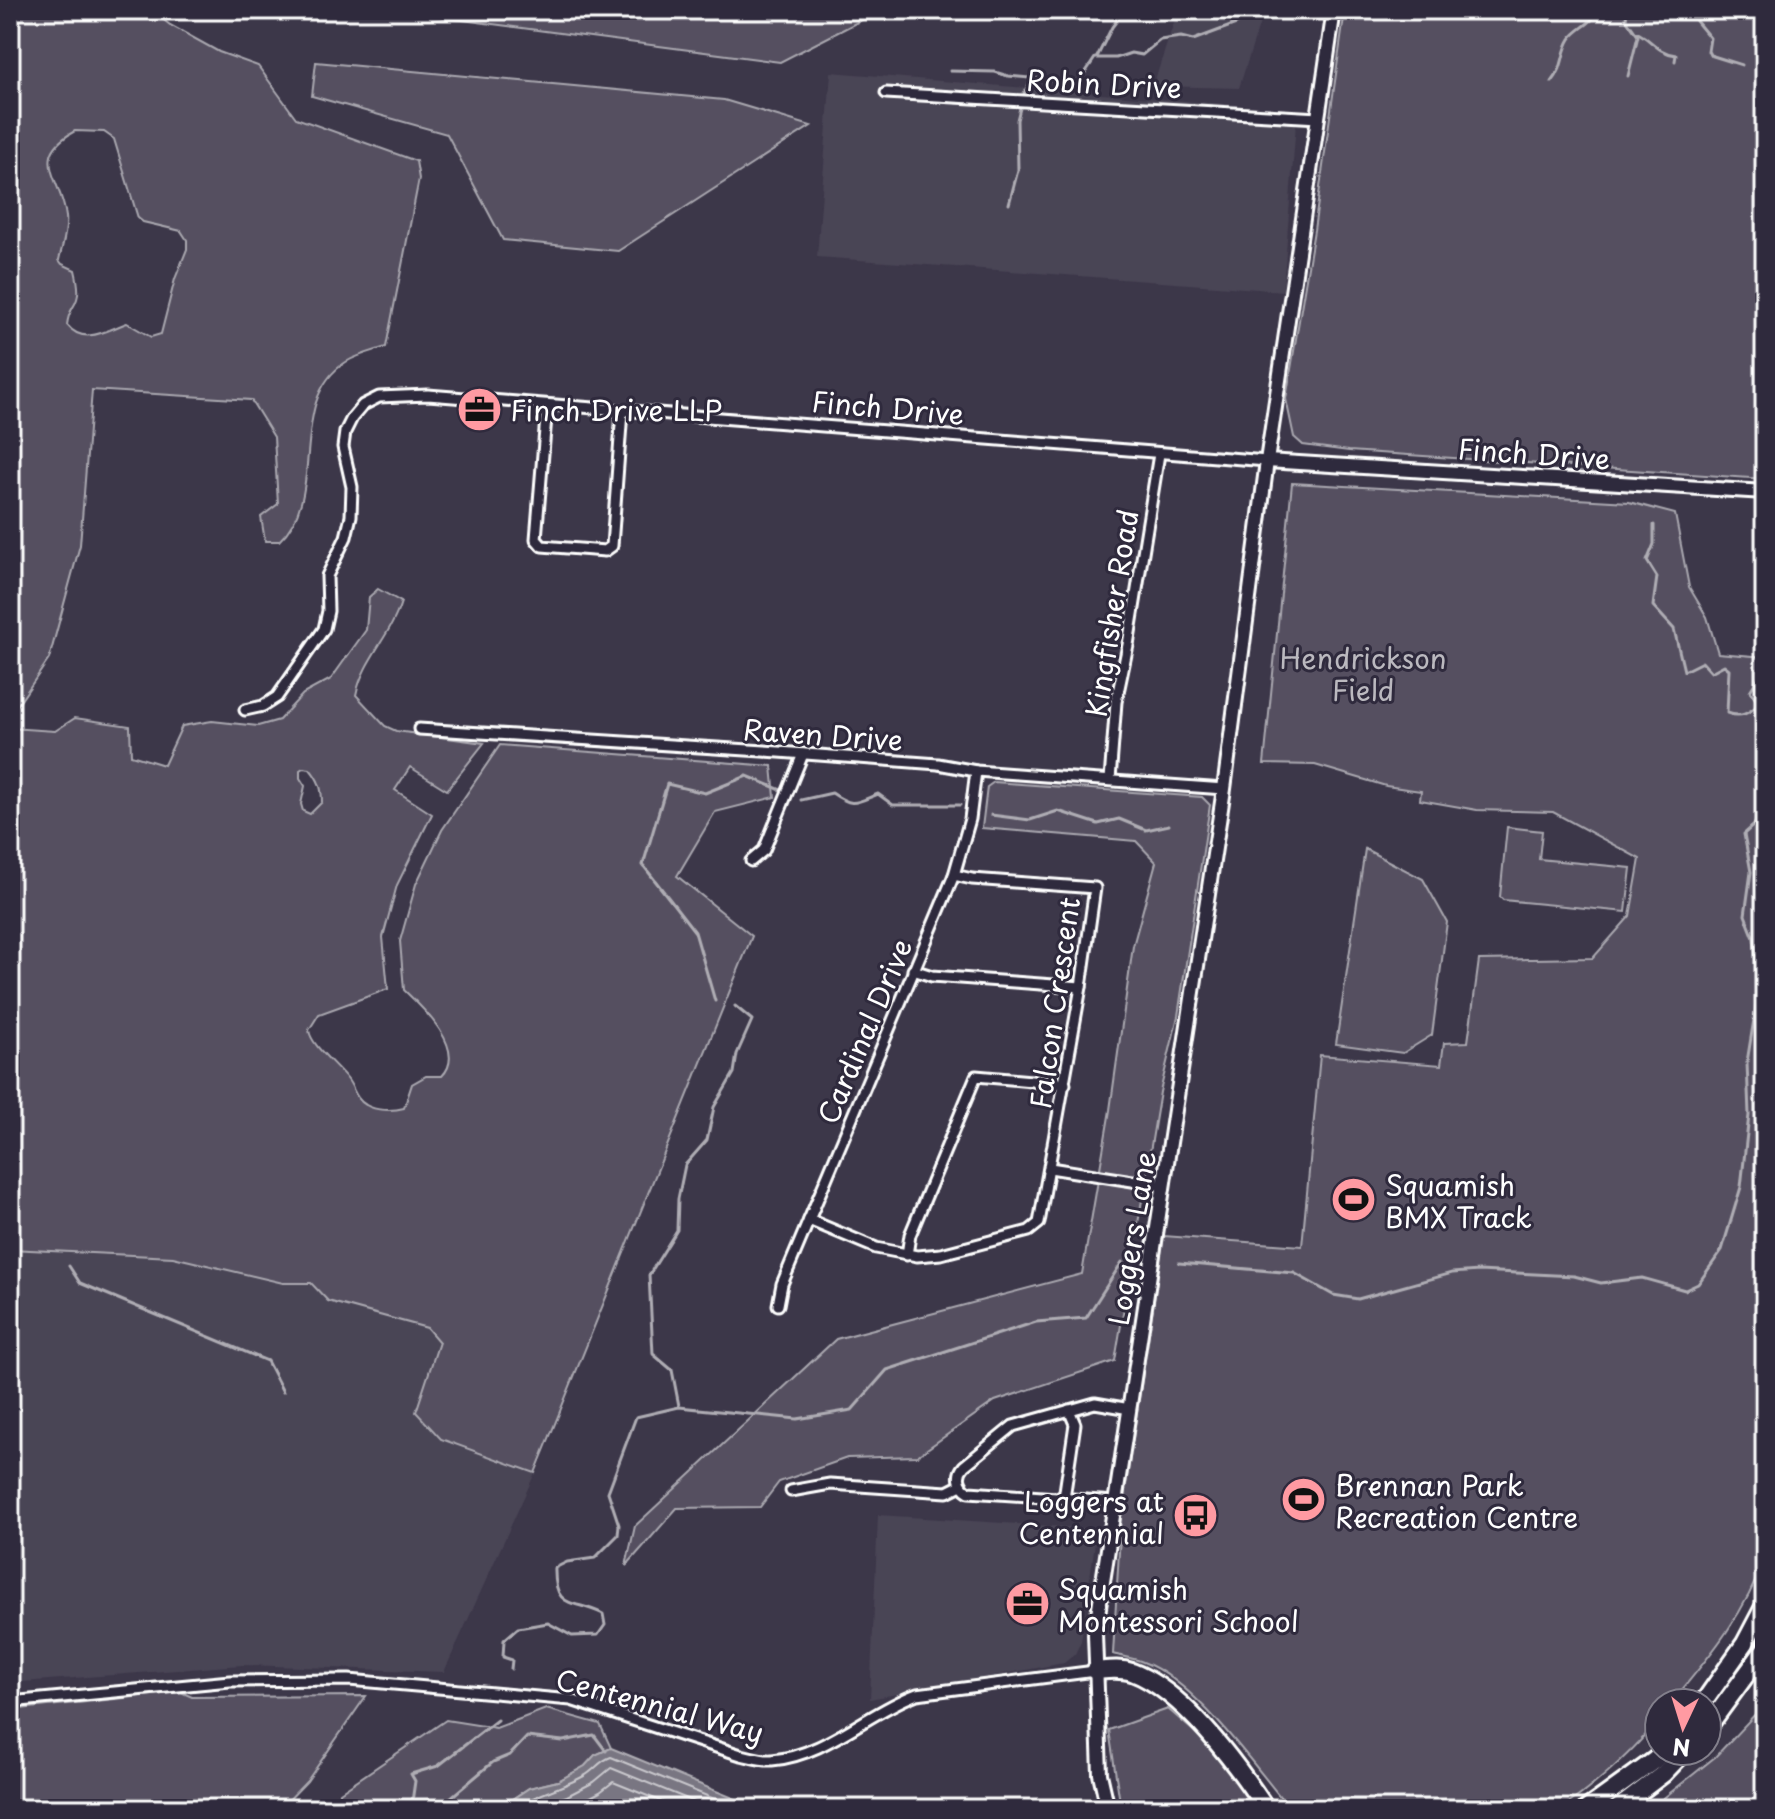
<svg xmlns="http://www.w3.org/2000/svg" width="1775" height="1819" font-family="'Playpen Sans',sans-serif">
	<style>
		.built { fill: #494455 }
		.green { fill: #555060; stroke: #aaa8b0; stroke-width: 2; fill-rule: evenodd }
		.water { fill: #797682; stroke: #afadb4; stroke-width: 2 }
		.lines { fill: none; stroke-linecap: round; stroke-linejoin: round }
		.shore { stroke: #c9c8cd; stroke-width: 2 }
		.stream { stroke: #afadb4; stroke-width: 3 }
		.street-casing { stroke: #fff; stroke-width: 15 }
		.secondary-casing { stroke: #fff; stroke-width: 18 }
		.highway-casing { stroke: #fff; stroke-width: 22 }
		.street { stroke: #2f2a3d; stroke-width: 9 }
		.secondary { stroke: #2f2a3d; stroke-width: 12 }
		.highway { stroke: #2f2a3d; stroke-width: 16 }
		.labels { text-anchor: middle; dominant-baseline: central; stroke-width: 6; stroke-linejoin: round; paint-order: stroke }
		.street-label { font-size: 28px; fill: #fff; stroke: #2f2a3d }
		.poi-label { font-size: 28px; fill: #fff; stroke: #2f2a3d; text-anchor: start }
		.park-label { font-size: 28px; fill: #bbb9bf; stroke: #2f2a3d }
	</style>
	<rect width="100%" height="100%" fill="#3c3749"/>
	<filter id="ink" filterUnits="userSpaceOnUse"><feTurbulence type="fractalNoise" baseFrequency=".0125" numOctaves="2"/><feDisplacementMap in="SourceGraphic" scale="16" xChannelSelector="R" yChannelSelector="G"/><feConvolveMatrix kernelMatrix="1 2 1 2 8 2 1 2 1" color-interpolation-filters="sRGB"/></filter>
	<g filter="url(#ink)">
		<g class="built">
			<polygon points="1178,10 1264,10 1239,88 1153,86"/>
			<polygon points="831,72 1297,110 1283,291 817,257"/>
			<polygon points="10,1249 173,1257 283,1283 312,1283 328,1301 427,1328 439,1342 441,1439 535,1473 444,1672 242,1665 10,1683"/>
			<polygon points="878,1515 1097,1529 1081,1641 1075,1654 1064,1663 870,1699"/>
		</g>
		<g class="green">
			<path d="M 10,10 L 151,10 L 170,25 L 219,52 L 258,66 L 296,118 L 416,161 L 419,179 L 386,347 C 374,351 357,355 346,362 C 285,401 329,495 279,541 L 265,541 L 261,517 L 278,504 L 274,437 L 251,400 L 92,390 L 80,545 L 49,659 L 10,716 ZM 75,131 L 104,132 L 114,139 L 138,218 L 143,222 L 181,231 L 187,240 L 187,249 L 175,279 L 161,334 L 151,337 L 127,323 C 107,330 84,346 67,325 C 69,308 73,311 77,299 C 80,291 77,278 75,270 L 62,264 L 59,260 C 62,246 68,230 66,217 C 62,179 28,157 75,131 Z"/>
			<polygon points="386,10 881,10 780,62"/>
			<polygon points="1345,10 1765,10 1765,479 1349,451 1303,445 1294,437 1286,399 1314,230"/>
			<polygon points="316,62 724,100 811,126 618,251 503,240 447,134 312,96"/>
			<path d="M 1292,483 L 1629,502 L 1675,514 L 1689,587 L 1707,617 L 1718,653 L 1765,657 L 1765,1557 C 1745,1615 1709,1657 1671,1703 L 1659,1703 C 1659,1710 1660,1715 1656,1721 C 1641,1745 1584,1796 1559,1809 L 1290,1809 C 1254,1766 1195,1681 1143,1662 C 1133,1658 1123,1657 1113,1654 L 1121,1517 L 1164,1236 L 1302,1246 L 1320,1055 L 1441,1065 L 1444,1043 L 1468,1042 L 1479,960 L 1593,958 L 1630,916 L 1640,859 L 1553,812 L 1477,810 L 1420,800 L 1421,791 L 1386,786 L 1315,765 L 1264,764 Z"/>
			<path d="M 378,589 L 401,602 C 391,636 363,660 356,695 L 385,726 L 396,731 L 484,743 L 447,790 L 410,767 L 395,790 L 432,814 L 397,885 L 383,937 L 388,989 L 319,1014 L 309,1030 C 311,1046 337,1065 348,1080 C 354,1088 356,1100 366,1105 C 376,1111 393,1111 404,1108 L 412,1084 L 426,1076 L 442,1076 C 468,1050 422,1007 404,990 L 400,941 L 416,884 L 442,830 L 500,745 L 772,766 L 775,797 L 715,812 L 677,876 L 752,936 L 535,1473 L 441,1439 L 416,1412 L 439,1342 L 427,1328 L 328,1301 L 311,1283 L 283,1283 L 173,1257 L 10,1249 L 10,728 L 55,731 L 75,718 L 130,726 L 131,755 L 164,765 L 182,726 L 212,721 L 258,726 L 279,720 L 303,694 L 331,679 L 366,630 L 369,597 ZM 303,768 L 310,769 C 319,780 322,788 322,802 L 310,814 L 303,811 L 301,804 L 305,786 L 300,778 L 300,770 Z"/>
			<polygon points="994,782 1202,797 1210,805 1178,1016 1160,1092 1115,1361 995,1401 917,1456 847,1458 779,1482 760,1507 677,1508 626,1566 635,1526 836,1339 1082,1274 1110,1110 1133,946 1156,862 1136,841 982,828 987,787"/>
			<polygon points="1507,827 1542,831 1539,859 1631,868 1626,912 1503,900 1500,897"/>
			<polygon points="1365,849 1423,879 1447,922 1432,1035 1403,1053 1336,1044"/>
			<polygon points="181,1692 192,1697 366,1696 307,1781 280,1809 10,1809 10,1710"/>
			<polygon points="1765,1700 1765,1809 1650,1809 1715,1757 1761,1708"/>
			<polygon points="546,1709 600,1724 611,1748 595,1755 585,1766 558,1781 529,1788 497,1809 338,1809 340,1792 446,1720 496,1728"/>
			<polygon points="1168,1709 1213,1748 1261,1809 1121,1809 1109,1730"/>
		</g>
		<polygon class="water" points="611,1748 760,1809 497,1809 529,1788 558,1781 585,1766 595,1755"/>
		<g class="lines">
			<g class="shore">
				<path d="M 512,1809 C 535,1794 560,1789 584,1776 C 595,1770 599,1761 611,1757 L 739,1809"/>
				<polyline points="531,1809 567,1796 594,1782 611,1768 712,1809"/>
				<polyline points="568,1809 600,1792 613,1782 680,1809"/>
			</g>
			<g class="stream">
				<polyline points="1627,10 1626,19 1638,36 1628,76"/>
				<polyline points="1694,10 1696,21 1710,38 1708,51 1710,55 1742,65"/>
				<path d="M 1638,33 C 1652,40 1658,53 1676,55 L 1675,61"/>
				<polyline points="1097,57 1112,27 1125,10"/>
				<polyline points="950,71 995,72 1008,76 1073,82 1081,79 1095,58 1116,58 1131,53 1142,55 1160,40 1181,37 1193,40 1236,24 1259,10"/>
				<path d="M 1552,82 C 1565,66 1561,53 1570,39 C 1578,27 1594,24 1597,10"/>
				<polyline points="1024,93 1032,79"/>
				<polyline points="1009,204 1018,170 1017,120 1020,108"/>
				<path d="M 1654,525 L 1654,544 L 1647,561 L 1657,577 L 1653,606 L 1674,629 L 1684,671 L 1702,662 L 1711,672 L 1724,665 L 1729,669 L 1727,713 C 1741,718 1748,714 1759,704 L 1750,691 L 1765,667"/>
				<path d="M 801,800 L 832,793 C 854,808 855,803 878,794 L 893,805 L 960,805"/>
				<polyline points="991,815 1030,820 1058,811 1098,824 1119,819 1146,830 1169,825"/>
				<polyline points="715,1001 695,932 643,865 667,784 705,793 747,776 781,790"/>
				<polyline points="1179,1263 1294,1273 1333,1295 1358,1299 1452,1273 1479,1271 1574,1276 1601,1283 1642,1278 1685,1290 1698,1284 1722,1250 1741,1187 1749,1115 1747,1062 1759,989 1754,938 1745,915 1751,872 1744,834 1754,825 1765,805"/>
				<polyline points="69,1266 80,1283 267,1361 283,1392"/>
				<polyline points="679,1406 672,1370 653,1354 649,1275 677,1230 678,1199 685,1165 707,1140 714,1107 734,1073 737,1054 752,1020 735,1006"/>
				<path d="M 511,1669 L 512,1660 L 503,1657 L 504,1640 L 518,1628 L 548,1623 L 572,1636 L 598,1635 L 605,1625 L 603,1614 C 574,1599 554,1611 555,1568 L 567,1562 L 595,1558 L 618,1535 L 619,1525 L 608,1492 L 636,1417 L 679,1407 L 797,1419 L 852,1410 L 887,1370 L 1036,1322 L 1086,1318 L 1122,1262"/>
				<polyline points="411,1809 415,1781 411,1774 438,1766 497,1720"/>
				<polyline points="437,1809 493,1762 510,1755 527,1737 563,1741 594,1735 606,1751"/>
			</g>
			<defs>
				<g id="street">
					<polyline points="886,93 1319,118"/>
					<polyline points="547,405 536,539 542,546 605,551 612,546 622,411"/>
					<polyline points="245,710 263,706 277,697 324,629 328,611 327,576 346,537 351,516 352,487 343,447 345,432 352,418 363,405 379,397 428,395 1267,461"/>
					<polyline points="419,729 779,752 938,764 976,771 1224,789"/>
					<polyline points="1110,780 1116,702 1128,645 1159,454"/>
					<polyline points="751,861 764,850 803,754"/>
					<polyline points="913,970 932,976 1081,987"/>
					<polyline points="1050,1168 1164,1186"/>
					<polyline points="809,1220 876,1248 917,1256 941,1254 1029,1231 1039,1223 1081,987 1095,888 972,879 954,875"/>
					<polyline points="907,1255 910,1235 976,1076 1065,1084"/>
					<polyline points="778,1305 782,1284 954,875 970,819 976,771"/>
					<polyline points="791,1491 830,1484 947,1492 961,1485"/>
					<polyline points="1064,1498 1075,1424 1069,1410"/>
					<path d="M 1115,1502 L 969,1492 C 959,1486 956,1475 964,1466 L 1013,1426 L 1095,1403 L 1130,1409"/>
					<path d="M 10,1702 L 230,1681 L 349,1680 L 571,1700 L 741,1755 C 751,1757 762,1761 772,1760 C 825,1756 868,1712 917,1694 L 1095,1671"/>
				</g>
				<g id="secondary">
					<polyline points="1267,461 1765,492"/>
					<polyline points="1108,1809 1100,1774 1095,1634 1224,789 1267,461 1334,10"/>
				</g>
				<g id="highway">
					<path d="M 1095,1671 C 1108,1670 1120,1668 1132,1672 C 1183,1691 1237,1765 1266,1809"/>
					<polyline points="1703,1703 1745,1643 1765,1605"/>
					<polyline points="1707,1728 1765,1649"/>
					<polyline points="1587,1809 1655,1760 1663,1751"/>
					<polyline points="1617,1809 1663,1774 1685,1751"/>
				</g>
			</defs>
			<use href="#street" class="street-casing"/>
			<use href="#secondary" class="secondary-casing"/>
			<use href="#highway" class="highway-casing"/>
			<use href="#street" class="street"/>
			<use href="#secondary" class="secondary"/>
			<use href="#highway" class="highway"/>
		</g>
	</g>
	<defs>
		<symbol id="office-disc" viewBox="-11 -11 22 22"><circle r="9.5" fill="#ff9aa2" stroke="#2f2a3d"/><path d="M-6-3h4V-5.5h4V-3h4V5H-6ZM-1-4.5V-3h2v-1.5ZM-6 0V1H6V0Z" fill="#111"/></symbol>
		<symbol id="stadium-disc" viewBox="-11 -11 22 22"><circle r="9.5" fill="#ff9aa2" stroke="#2f2a3d"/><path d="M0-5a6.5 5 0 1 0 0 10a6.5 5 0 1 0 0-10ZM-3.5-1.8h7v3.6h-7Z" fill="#111"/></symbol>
		<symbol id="bus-disc" viewBox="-11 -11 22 22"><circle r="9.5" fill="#ff9aa2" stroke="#2f2a3d"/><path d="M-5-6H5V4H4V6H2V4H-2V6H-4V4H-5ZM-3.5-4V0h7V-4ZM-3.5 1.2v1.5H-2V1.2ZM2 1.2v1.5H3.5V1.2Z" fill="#111"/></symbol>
	</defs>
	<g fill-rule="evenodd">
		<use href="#office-disc" x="454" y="384" width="51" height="51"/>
		<use href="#stadium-disc" x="1328" y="1174" width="51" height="51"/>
		<use href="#stadium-disc" x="1278" y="1474" width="51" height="51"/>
		<use href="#bus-disc" x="1170" y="1490" width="51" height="51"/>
		<use href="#office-disc" x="1002" y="1578" width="51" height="51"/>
	</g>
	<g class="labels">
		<g class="street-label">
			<text transform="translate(1104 83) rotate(3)">Robin Drive</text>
			<text transform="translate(888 407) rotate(5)">Finch Drive</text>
			<text transform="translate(1534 453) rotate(4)">Finch Drive</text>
			<text transform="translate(1111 613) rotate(-81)">Kingfisher Road</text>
			<text transform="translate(823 734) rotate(4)">Raven Drive</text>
			<text transform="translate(1054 1003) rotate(-82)">Falcon Crescent</text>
			<text transform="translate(864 1031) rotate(-67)">Cardinal Drive</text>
			<text transform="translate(1131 1238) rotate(-81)">Loggers Lane</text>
			<text transform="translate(660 1705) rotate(15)">Centennial Way</text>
		</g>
		<g class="poi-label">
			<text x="510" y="409">Finch Drive LLP</text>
			<text x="1385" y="1184">Squamish<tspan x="1385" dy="32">BMX Track</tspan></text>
			<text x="1335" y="1484">Brennan Park<tspan x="1335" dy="32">Recreation Centre</tspan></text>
			<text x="1164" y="1500" text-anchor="end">Loggers at<tspan x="1164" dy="32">Centennial</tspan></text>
			<text x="1058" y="1588">Squamish<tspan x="1058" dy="32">Montessori School</tspan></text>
		</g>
		<g class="park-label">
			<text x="1363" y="657">Hendrickson<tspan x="1363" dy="32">Field</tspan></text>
		</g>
	</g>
	<rect width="1775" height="1819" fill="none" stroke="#2f2a3d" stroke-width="40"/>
	<rect x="20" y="20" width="1735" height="1779" fill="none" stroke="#fff" stroke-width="3" filter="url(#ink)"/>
	<g transform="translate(1683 1727) rotate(184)"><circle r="38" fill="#2f2a3d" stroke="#827f8b" stroke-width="2"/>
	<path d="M0-6L14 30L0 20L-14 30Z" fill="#ff9aa2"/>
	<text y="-12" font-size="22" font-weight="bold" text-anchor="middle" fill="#ffffff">N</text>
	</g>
</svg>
